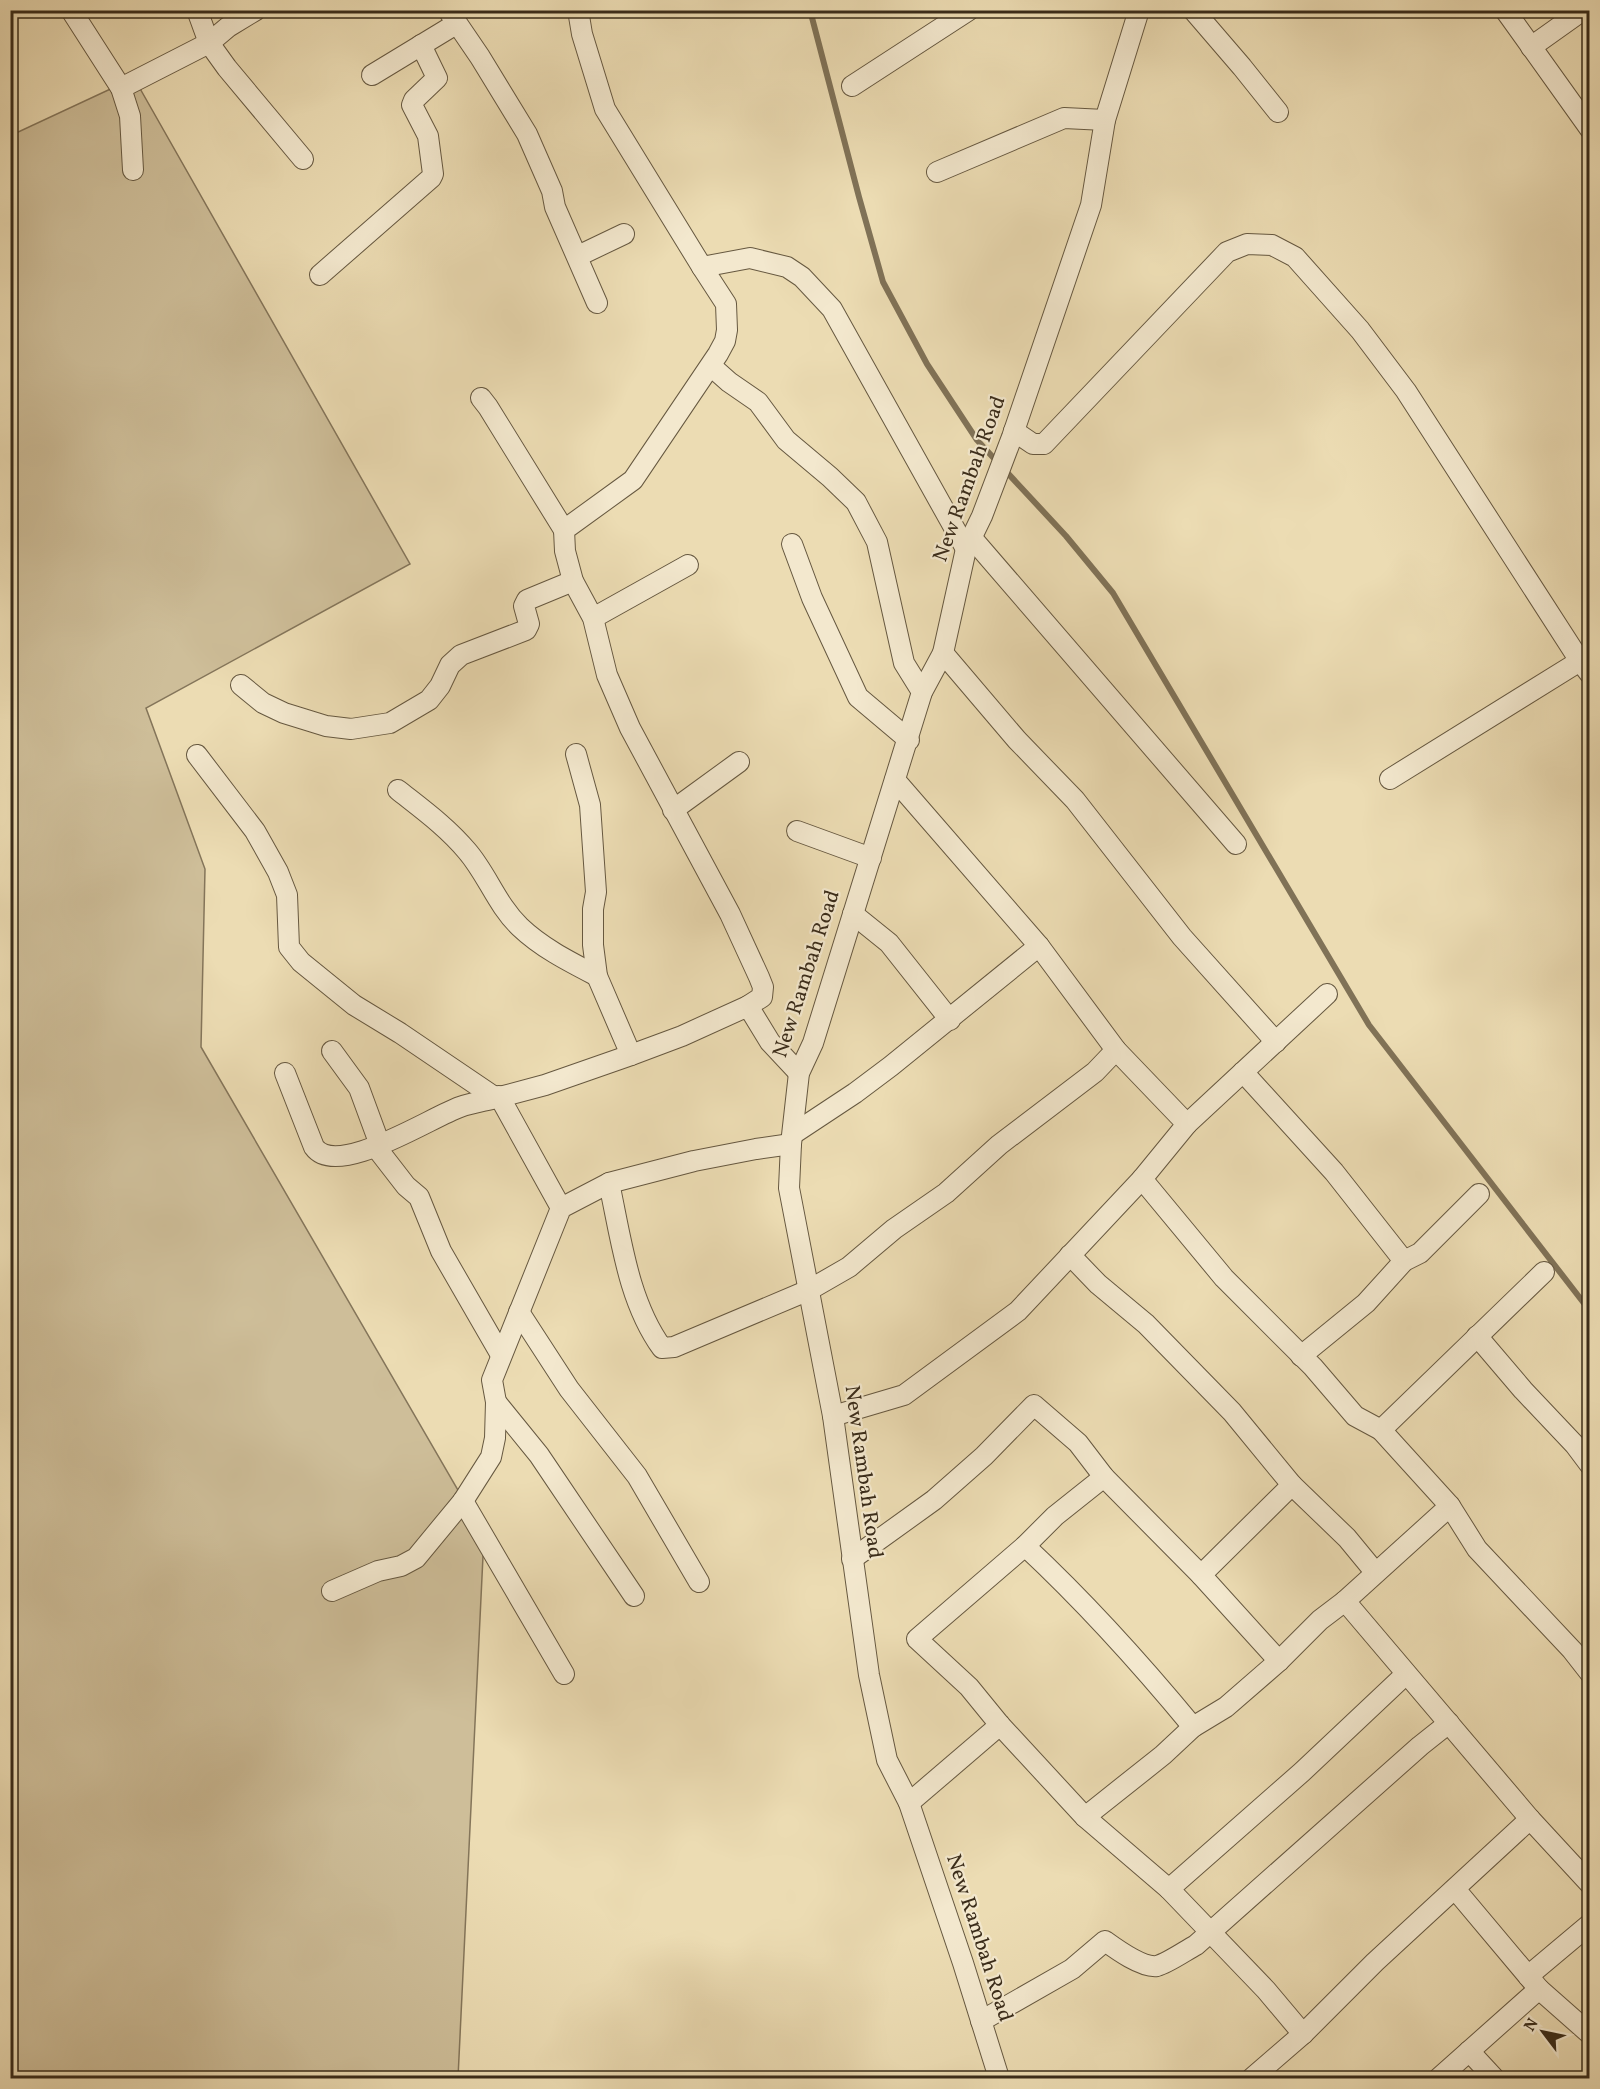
<svg xmlns="http://www.w3.org/2000/svg" width="1600" height="2089" font-family="Vollkorn,serif">
	<style>
		.green { fill: #cebe99; stroke: #84755a; stroke-width: 1.5 }
		.lines { fill: none; stroke-linecap: round; stroke-linejoin: round }
		.stream { stroke: #807257; stroke-width: 6 }
		.minor-casing { stroke: #665840; stroke-width: 22 }
		.minor { stroke: #f3e8ce; stroke-width: 20 }
		.labels { text-anchor: middle; dominant-baseline: central; stroke-width: 4.5; stroke-linejoin: round; paint-order: stroke }
		.street-label { font-size: 21px; fill: #3a2c1a; stroke: #f3e8ce }
	</style>
	<rect width="100%" height="100%" fill="#ecdcb3"/>
	<filter id="stains"><feTurbulence type="fractalNoise" baseFrequency=".00333" numOctaves="4"/><feColorMatrix values="0 0 0 0 .2 0 0 0 0 .09 0 0 0 0 .02 0 0 0 .5 -.17"/></filter>
	<radialGradient id="worn" r=".72"><stop offset=".6" stop-color="#630" stop-opacity="0"/><stop offset="1" stop-color="#630" stop-opacity=".3"/></radialGradient>
	<polygon class="green" points="134,78 410,564 146,708 205,869 201,1047 484,1535 458,2078 11,2078 10,125 14,134"/>
	<g class="lines">
		<polyline class="stream" points="810,10 859,197 883,282 927,364 977,440 1066,536 1113,593 1369,1025 1590,1311"/>
		<defs>
			<g id="minor">
				<polyline points="71,10 121,88 130,116 133,170"/>
				<polyline points="197,10 209,43 227,68 303,159"/>
				<polyline points="448,10 480,57 527,134 552,191 555,207 597,303"/>
				<polyline points="578,10 582,34 605,109 702,267 750,258 787,267 802,277 832,309 966,549"/>
				<polyline points="1193,10 1242,67 1278,112"/>
				<polyline points="1505,10 1590,129"/>
				<polyline points="1531,47 1583,10"/>
				<polyline points="372,75 456,24"/>
				<polyline points="852,86 969,10"/>
				<polyline points="121,88 209,43 228,27 256,10"/>
				<polyline points="937,172 1064,118 1105,120"/>
				<polyline points="578,256 624,234"/>
				<polyline points="702,267 726,304 727,330 725,341 718,354 633,480 564,530 565,551 573,581 593,618 607,675 630,728 730,914 759,977 763,987 762,997 748,1006"/>
				<polyline points="320,275 431,178 433,174 428,136 412,105 414,100 437,78 421,45"/>
				<polyline points="711,366 729,382 758,402 786,440 830,477 856,502 877,542 904,663 922,692"/>
				<polyline points="481,398 488,407 564,530"/>
				<polyline points="1014,431 1033,444 1044,444 1227,252 1247,244 1272,245 1295,257 1360,330 1406,391 1580,661 1590,654"/>
				<polyline points="971,537 1236,844"/>
				<polyline points="792,544 812,598 858,697 909,740"/>
				<polyline points="593,618 688,565"/>
				<polyline points="943,653 1017,740 1075,800 1182,937 1276,1042"/>
				<polyline points="241,685 263,703 284,713 326,726 351,729 390,723 429,700 440,686 450,665 461,655 526,630 529,624 524,606 527,600 573,581"/>
				<polyline points="576,754 590,805 596,892 593,909 593,945 597,976 631,1055"/>
				<polyline points="197,755 255,831 278,872 287,895 289,947 301,962 354,1005 400,1033 496,1098 545,1085 631,1055 682,1036 748,1006 770,1042 799,1073"/>
				<polyline points="1390,779 1580,661 1590,674"/>
				<path d="M 398,790 C 422,809 447,827 467,851 C 487,874 497,905 520,927 C 542,948 570,962 597,976"/>
				<polyline points="673,810 739,762"/>
				<polyline points="797,831 871,858"/>
				<polyline points="853,914 889,943 950,1020"/>
				<polyline points="332,1051 359,1088 380,1145"/>
				<polyline points="1243,1072 1334,1172 1404,1261"/>
				<path d="M 285,1073 L 314,1147 C 337,1179 431,1117 460,1107 C 471,1103 484,1101 496,1098"/>
				<polyline points="499,1096 561,1208"/>
				<polyline points="1187,1124 1327,994"/>
				<polyline points="793,1134 855,1093 891,1066 1039,946"/>
				<polyline points="375,1146 406,1186 419,1197 441,1251 501,1355"/>
				<polyline points="1142,1179 1224,1278 1313,1367 1355,1416 1381,1430 1450,1506 1345,1601 1530,1819"/>
				<path d="M 609,1183 C 621,1238 628,1301 662,1348 L 674,1347 L 809,1290 L 849,1267 L 894,1229 L 946,1193 L 999,1145 L 1095,1072 L 1116,1050"/>
				<polyline points="1070,1255 1098,1284 1146,1324 1232,1412 1292,1485 1347,1538 1375,1572"/>
				<polyline points="519,1312 569,1389 637,1476 699,1582"/>
				<polyline points="1477,1336 1523,1390 1575,1445 1590,1465"/>
				<polyline points="1301,1356 1366,1303 1404,1261 1420,1253 1479,1194"/>
				<polyline points="496,1402 539,1455 634,1596"/>
				<polyline points="833,1416 904,1395 1018,1311 1142,1179 1187,1124 1116,1050 1039,946 895,780"/>
				<polyline points="1381,1430 1544,1272"/>
				<polyline points="1104,1477 1055,1516 1025,1546 917,1639 969,1687 1000,1725 1085,1817 1169,1889 1302,1772 1406,1674"/>
				<polyline points="463,1501 564,1674"/>
				<polyline points="1450,1506 1477,1549 1572,1650 1590,1673"/>
				<path d="M 1025,1546 C 1085,1602 1141,1664 1193,1727"/>
				<polyline points="852,1559 934,1500 984,1456 1034,1405 1078,1443 1104,1477 1201,1575 1279,1661"/>
				<polyline points="1201,1575 1292,1485"/>
				<polyline points="332,1591 378,1571 401,1566 416,1558 463,1501 491,1457 495,1438 496,1402 492,1380 561,1208 609,1183 694,1161 756,1149 791,1144"/>
				<polyline points="909,1803 1000,1725"/>
				<polyline points="1085,1817 1163,1755 1193,1727 1226,1707 1279,1661 1320,1620 1345,1601"/>
				<polyline points="1169,1889 1266,1990 1303,2034"/>
				<polyline points="1455,1889 1539,1989 1590,2034"/>
				<polyline points="1528,1976 1590,1924"/>
				<path d="M 981,2021 L 1072,1969 L 1105,1941 C 1116,1949 1142,1968 1157,1966 C 1168,1963 1185,1951 1196,1945 L 1420,1746 L 1449,1723"/>
				<polyline points="1469,2051 1494,2078"/>
				<polyline points="999,2078 963,1963 909,1803 887,1760 869,1675 833,1416 789,1188 791,1144 799,1073 813,1043 922,692 943,653 966,549 982,516 1012,437 1091,205 1105,120 1139,10"/>
				<polyline points="1252,2078 1303,2034 1375,1962 1530,1819 1590,1884"/>
				<polyline points="1439,2078 1539,1989"/>
			</g>
		</defs>
		<use href="#minor" class="minor-casing"/>
		<use href="#minor" class="minor"/>
	</g>
	<g class="labels">
		<g class="street-label">
			<text transform="translate(970 479) rotate(-70)">New Rambah Road</text>
			<text transform="translate(807 974) rotate(-72)">New Rambah Road</text>
			<text transform="translate(863 1472) rotate(82)">New Rambah Road</text>
			<text transform="translate(979 1938) rotate(72)">New Rambah Road</text>
		</g>
	</g>
	<rect width="1600" height="2089" fill="none" stroke="#ecdcb3" stroke-width="36"/>
	<rect x="12" y="12" width="1576" height="2065" fill="none" stroke="#3a2c1a" stroke-width="3"/>
	<rect x="18" y="18" width="1564" height="2053" fill="none" stroke="#3a2c1a" stroke-width="1.5"/>
	<g transform="translate(1543 2032) rotate(302)" stroke="#f3e8ce" stroke-width="4.5" paint-order="stroke">
	<path d="M0-4.5L10 22L0 15L-10 22Z" fill="#3a2c1a"/>
	<text y="-9" font-size="16" font-weight="bold" text-anchor="middle" fill="#3a2c1a">N</text>
	</g>
	<rect width="100%" height="100%" filter="url(#stains)"/>
	<rect width="100%" height="100%" fill="url(#worn)"/>
</svg>
